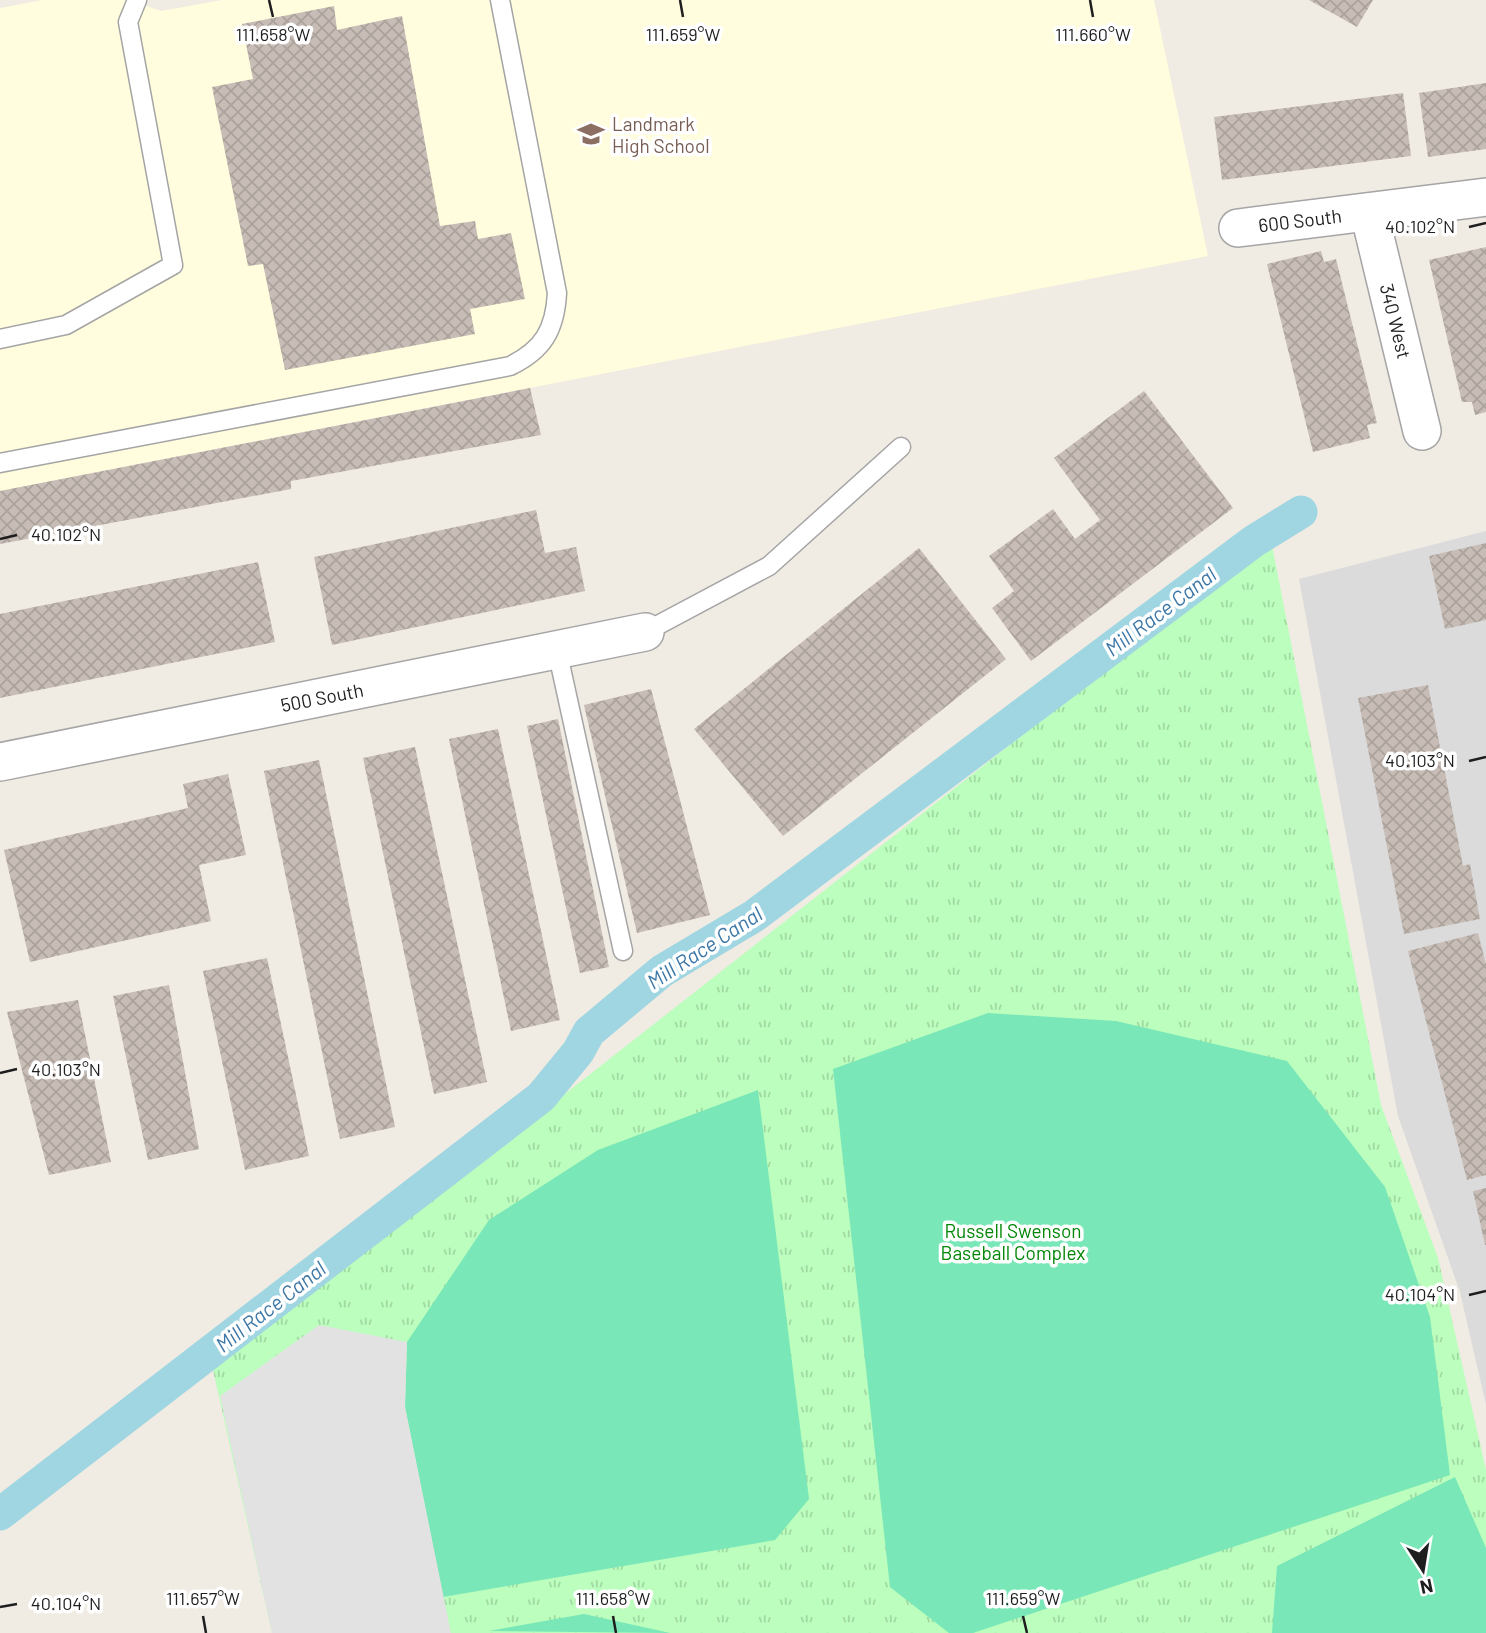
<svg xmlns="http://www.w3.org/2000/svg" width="1486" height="1633" font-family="Barlow,sans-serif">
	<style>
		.residential { fill: #dcdbdb }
		.education { fill: #fffddd }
		.park { fill: url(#park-tufts) }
		.pitch { fill: #79e7b7 }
		.parking { fill: #e2e2e2 }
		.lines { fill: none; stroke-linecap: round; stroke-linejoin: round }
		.canal { stroke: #9fd6e2; stroke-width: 33 }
		.building { fill: url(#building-cross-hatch) }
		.lane-casing { stroke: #a5a5a5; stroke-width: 21 }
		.street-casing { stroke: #a5a5a5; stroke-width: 40 }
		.lane { stroke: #fff; stroke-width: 18 }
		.street { stroke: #fff; stroke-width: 37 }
		.ticks { fill: none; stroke: #1e1e1e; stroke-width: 2.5 }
		.labels { text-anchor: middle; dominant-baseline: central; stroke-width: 7; stroke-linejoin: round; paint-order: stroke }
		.education-label { font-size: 19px; fill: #785e54; stroke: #fff; text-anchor: start }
		.street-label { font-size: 19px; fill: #1e1e1e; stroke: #fff }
		.park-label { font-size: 19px; fill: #018705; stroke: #fff }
		.water-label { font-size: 21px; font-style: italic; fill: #3c77a6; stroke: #fff }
		.ticks-label { font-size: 18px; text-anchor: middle; fill: #1e1e1e; stroke: #fff; stroke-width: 7; stroke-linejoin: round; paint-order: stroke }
	</style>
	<defs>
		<pattern id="park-tufts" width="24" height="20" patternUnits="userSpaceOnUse" patternTransform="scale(1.75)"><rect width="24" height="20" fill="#bbfebd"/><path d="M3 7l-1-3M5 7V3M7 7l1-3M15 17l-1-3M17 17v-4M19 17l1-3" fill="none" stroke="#a0d9a2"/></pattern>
		<pattern id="building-cross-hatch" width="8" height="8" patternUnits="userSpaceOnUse" patternTransform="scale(1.75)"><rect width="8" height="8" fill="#c8bdb6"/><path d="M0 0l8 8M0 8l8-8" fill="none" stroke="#aba29c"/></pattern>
	</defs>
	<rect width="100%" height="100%" fill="#f0ebe3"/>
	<polygon class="residential" points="1486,531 1486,1405 1460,1292 1398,1116 1299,579"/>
	<polygon class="education" points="42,0 130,0 161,11 222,0 1154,0 1208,256 0,491 0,8"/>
	<polygon class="park" points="1271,540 1381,1105 1438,1258 1486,1470 1486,1633 272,1633 213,1370"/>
	<g class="pitch">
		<polygon points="988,1013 1116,1021 1287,1061 1385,1187 1430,1317 1450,1475 973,1633 949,1633 890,1587 833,1069"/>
		<polygon points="758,1090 809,1499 775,1540 443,1597 405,1407 407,1342 489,1220 598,1150"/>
		<polygon points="1455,1477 1486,1548 1486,1633 1272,1633 1277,1566"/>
		<polygon points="584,1614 670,1633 489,1631"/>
	</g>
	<polygon class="parking" points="319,1325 407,1342 405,1407 451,1633 272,1633 220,1396"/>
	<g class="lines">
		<polyline class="canal" points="0,1514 541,1097 578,1052 589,1032 662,971 754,916 1254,541 1301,512"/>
	</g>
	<g class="building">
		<polygon points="1309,0 1373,0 1357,27"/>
		<polygon points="334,6 337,30 402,16 440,226 475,221 478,239 511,233 525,299 470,309 475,334 285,370 263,264 248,266 212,87 253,79 242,24"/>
		<polygon points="1486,83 1486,149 1428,157 1419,93"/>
		<polygon points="1403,93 1411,156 1222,180 1214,117"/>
		<polygon points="1486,247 1486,412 1475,415 1472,402 1462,402 1429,260"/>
		<polygon points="1321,251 1324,262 1336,259 1377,423 1367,425 1370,438 1313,452 1267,264"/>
		<polygon points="530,388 541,435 291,481 291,489 0,544 0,491"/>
		<polygon points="1144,391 1233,508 1031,661 992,608 1014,591 989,556 1053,509 1075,539 1100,520 1054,458"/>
		<polygon points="536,510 545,553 576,547 585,591 332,645 314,557"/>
		<polygon points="1486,543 1486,620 1445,629 1429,556"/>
		<polygon points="919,548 1006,659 783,836 694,729"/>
		<polygon points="258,562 275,642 0,698 0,614"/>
		<polygon points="1428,685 1463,866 1470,864 1480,919 1404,934 1358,698"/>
		<polygon points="651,689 710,915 637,933 584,705"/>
		<polygon points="558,719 609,967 580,973 527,726"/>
		<polygon points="498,729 560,1020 511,1031 449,739"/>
		<polygon points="415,747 487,1082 434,1094 363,758"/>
		<polygon points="319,760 395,1127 340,1139 264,771"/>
		<polygon points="228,774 246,855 199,865 211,921 30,962 4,850 188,808 183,784"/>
		<polygon points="1478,933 1486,964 1486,1175 1467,1180 1408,951"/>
		<polygon points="267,958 309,1156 245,1170 203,971"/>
		<polygon points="169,985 199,1149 148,1160 113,996"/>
		<polygon points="78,1000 111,1162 49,1175 7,1012"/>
		<polygon points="1486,1188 1486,1245 1485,1245 1473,1191"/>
	</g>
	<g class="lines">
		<defs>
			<g id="lane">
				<polyline points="0,339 66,325 173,265 128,22 137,0"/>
				<path d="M 0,463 L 510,366 C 543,350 555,330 557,293 L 500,0"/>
				<polyline points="645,632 769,566 901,447"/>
				<polyline points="557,650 623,951"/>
			</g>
			<g id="street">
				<polyline points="1369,212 1422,431"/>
				<polyline points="1238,228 1486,197"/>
				<polyline points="0,762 645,632"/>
			</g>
		</defs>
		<use href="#lane" class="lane-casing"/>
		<use href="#street" class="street-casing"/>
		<use href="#lane" class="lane"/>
		<use href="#street" class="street"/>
	</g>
	<path class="ticks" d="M 269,0 L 273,17M 680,0 L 683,17M 1090,0 L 1093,17M 1469,227 L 1486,223M 0,539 L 17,535M 1469,761 L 1486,757M 0,1073 L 17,1069M 1469,1295 L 1486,1291M 0,1607 L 17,1604M 203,1616 L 206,1633M 613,1616 L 616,1633M 1023,1616 L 1027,1633"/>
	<defs>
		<symbol id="school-bare" viewBox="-9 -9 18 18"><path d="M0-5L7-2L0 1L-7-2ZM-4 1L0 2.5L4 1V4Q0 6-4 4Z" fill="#8d6e63" stroke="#fff" stroke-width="2.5" paint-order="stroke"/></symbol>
	</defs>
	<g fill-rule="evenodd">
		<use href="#school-bare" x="572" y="115" width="38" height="38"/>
	</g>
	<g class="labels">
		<g class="education-label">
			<text x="612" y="123">Landmark<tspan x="612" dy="22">High School</tspan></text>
		</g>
		<g class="street-label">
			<text transform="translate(1300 220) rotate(-7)">600 South</text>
			<text transform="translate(1396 321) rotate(76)">340 West</text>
			<text transform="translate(322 697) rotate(-11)">500 South</text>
		</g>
		<g class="park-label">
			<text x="1013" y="1230">Russell Swenson<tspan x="1013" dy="22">Baseball Complex</tspan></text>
		</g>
		<g class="water-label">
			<text transform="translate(1160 611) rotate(-37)">Mill Race Canal</text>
			<text transform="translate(704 947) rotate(-33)">Mill Race Canal</text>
			<text transform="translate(270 1306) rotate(-38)">Mill Race Canal</text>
		</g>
	</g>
	<g class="ticks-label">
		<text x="273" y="41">111.658°W</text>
		<text x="683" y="41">111.659°W</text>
		<text x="1093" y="41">111.660°W</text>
		<text x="1420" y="233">40.102°N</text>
		<text x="66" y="541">40.102°N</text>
		<text x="1420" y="767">40.103°N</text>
		<text x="66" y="1076">40.103°N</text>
		<text x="1420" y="1301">40.104°N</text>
		<text x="203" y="1605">111.657°W</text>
		<text x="613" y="1605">111.658°W</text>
		<text x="1023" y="1605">111.659°W</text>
		<text x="66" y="1610">40.104°N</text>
	</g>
	<g transform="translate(1423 1570) rotate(168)" stroke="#ffffff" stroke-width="5" paint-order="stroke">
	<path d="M0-5L12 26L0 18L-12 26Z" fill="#1e1e1e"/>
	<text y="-10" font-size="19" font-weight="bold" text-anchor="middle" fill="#1e1e1e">N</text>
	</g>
</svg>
